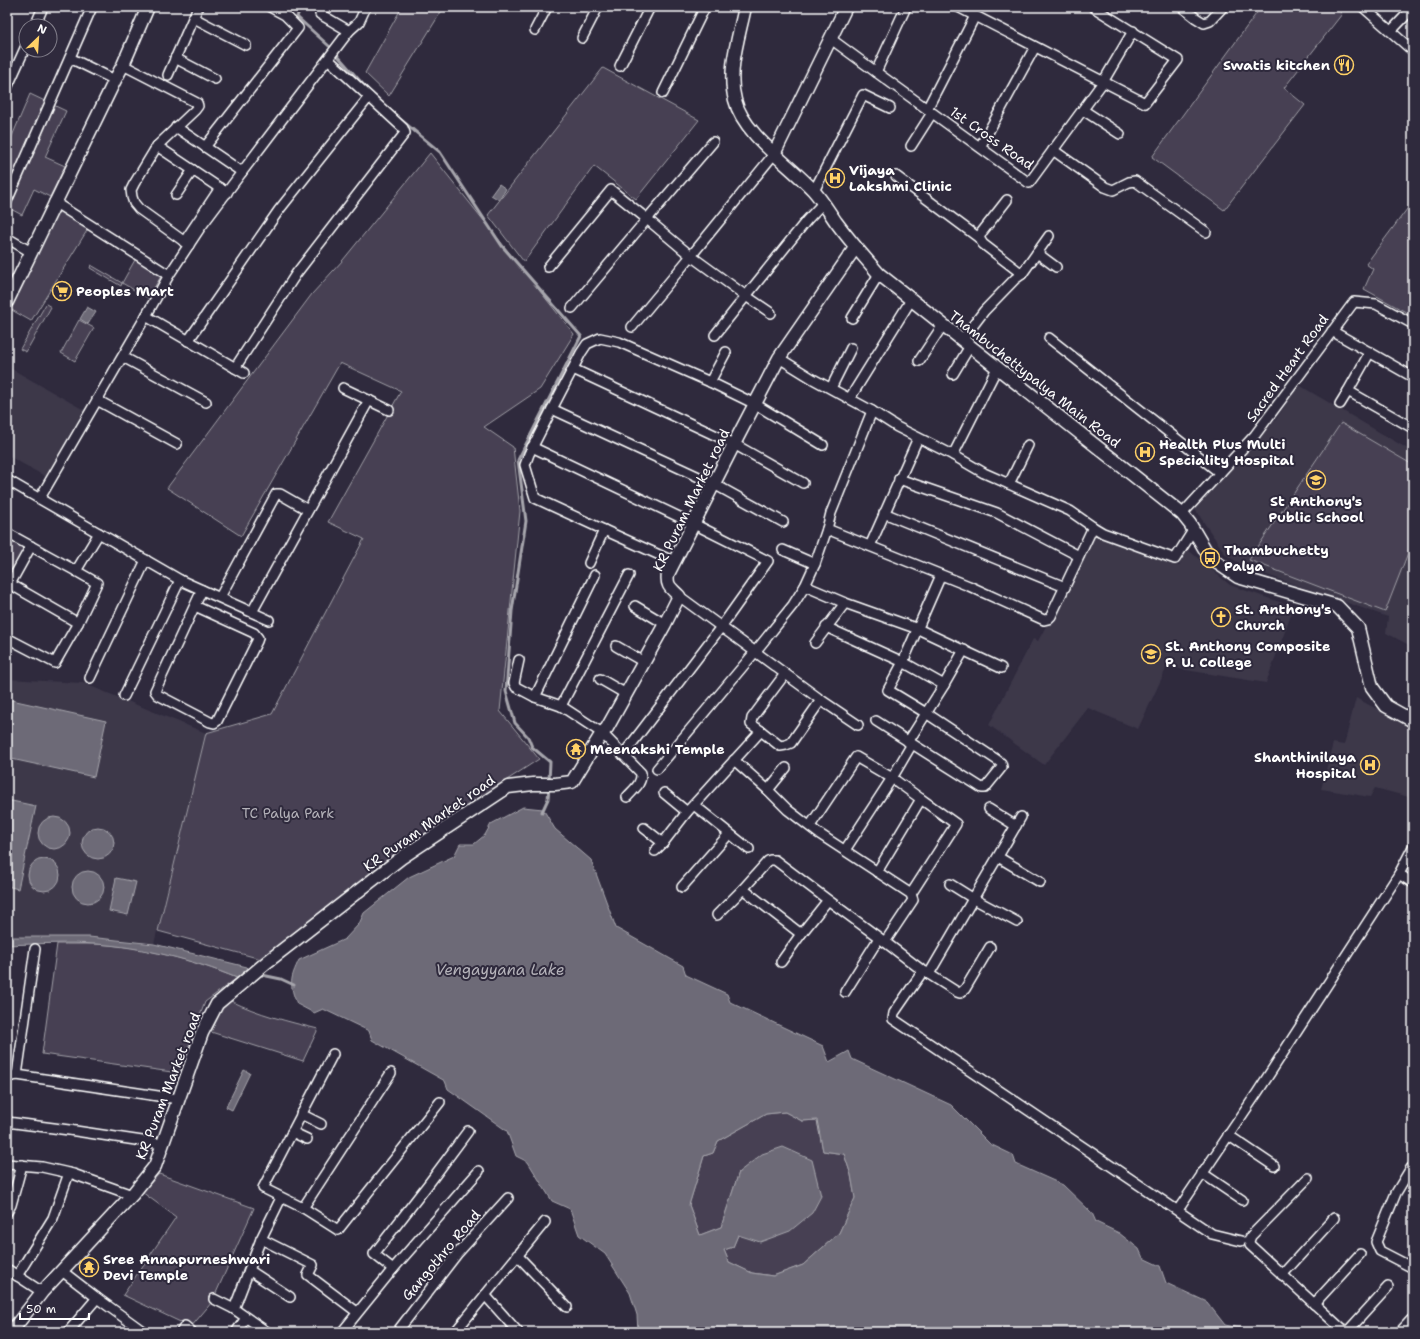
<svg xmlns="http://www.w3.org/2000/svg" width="1420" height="1339" font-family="'Shantell Sans',sans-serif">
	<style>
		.built { fill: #3c3749 }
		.green { fill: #464152; stroke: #a2a0a8 }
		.water { fill: #6d6a77; stroke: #a7a6ad; fill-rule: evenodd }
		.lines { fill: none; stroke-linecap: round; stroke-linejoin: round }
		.stream { stroke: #a7a6ad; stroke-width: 3 }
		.street-casing { stroke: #fff; stroke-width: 12 }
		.secondary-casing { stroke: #fff; stroke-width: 15 }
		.street { stroke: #2f2a3d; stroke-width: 9 }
		.secondary { stroke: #2f2a3d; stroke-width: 12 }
		.labels { text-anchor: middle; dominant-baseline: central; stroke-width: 4; stroke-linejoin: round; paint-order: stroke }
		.poi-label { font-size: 14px; font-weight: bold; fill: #fff; stroke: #2f2a3d; text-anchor: start }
		.street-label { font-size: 14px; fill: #fff; stroke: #2f2a3d }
		.park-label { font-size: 14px; fill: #b5b3ba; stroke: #2f2a3d }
		.water-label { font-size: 15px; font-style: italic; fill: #b6b4bb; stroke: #2f2a3d }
	</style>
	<rect width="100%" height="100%" fill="#2f2a3d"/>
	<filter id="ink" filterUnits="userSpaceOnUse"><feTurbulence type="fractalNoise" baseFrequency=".025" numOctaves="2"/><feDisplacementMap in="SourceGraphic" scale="8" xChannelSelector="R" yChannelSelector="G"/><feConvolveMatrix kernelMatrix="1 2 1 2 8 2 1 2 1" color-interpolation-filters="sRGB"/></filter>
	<g filter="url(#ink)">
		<g class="built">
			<polygon points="10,368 84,410 46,477 7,455 7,374"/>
			<polygon points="1299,385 1413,452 1413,647 1386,633 1388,617 1247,568 1226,555 1194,508 1276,419"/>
			<polygon points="1095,534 1179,566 1187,549 1230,585 1294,607 1266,683 1167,667 1138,729 1088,708 1044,765 989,725 1033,639 1038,641"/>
			<polygon points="7,679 83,683 206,733 154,944 89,937 7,937"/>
			<polygon points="1356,698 1413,728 1413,785 1409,797 1375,788 1370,797 1321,789 1333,743 1344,745"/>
		</g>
		<g class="green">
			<polygon points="402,7 444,7 389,96 365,73"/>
			<polygon points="1261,7 1335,7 1342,14 1284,88 1305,105 1224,210 1152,157"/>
			<polygon points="603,68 699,120 636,199 594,166 524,262 488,215"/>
			<polygon points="30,94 66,111 45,157 65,166 50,197 34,189 22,215 7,207 8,189 7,189 7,148"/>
			<polygon points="430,153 574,334 540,389 484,427 513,447 520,511 500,711 539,759 400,850 261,959 158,931 206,733 272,714 364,539 328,522 401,391 340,363 241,536 167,488 312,294 343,260"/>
			<polygon points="1413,201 1413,316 1364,289 1373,269 1366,264"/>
			<polygon points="56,208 88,229 31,321 10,309"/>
			<polygon points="136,258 163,273 148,298 122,283 121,286 90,268 91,265 122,283"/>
			<polygon points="46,304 51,307 26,352 20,349"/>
			<polygon points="79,320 94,328 75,361 61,353"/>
			<polygon points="1341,423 1413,465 1413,540 1385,612 1249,560"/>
			<polygon points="7,538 27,549 7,583"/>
			<path d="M 57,944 C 70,944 82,944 94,944 C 142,946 193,960 237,978 L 205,1002 L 179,1073 L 42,1054 Z"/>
			<path d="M 231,1001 C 258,1014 289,1022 318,1029 L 303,1061 L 211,1032 L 222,1008 Z"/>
			<polygon points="785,1112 802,1121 817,1120 823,1151 844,1154 851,1175 855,1198 839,1233 803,1265 773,1276 752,1273 729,1262 724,1250 733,1247 738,1235 739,1172 721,1227 700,1235 689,1205 704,1156 713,1153 718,1141 766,1114"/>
			<polygon points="159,1174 254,1208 212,1302 191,1327 123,1295 176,1217 142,1192"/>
		</g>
		<g class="water">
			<polygon points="499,184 506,189 499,200 491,195"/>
			<polygon points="87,307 96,312 88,324 80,319"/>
			<polygon points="7,699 106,721 94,777 7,758"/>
			<polygon points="7,800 36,806 18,889 7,886"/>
			<path d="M 523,807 L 543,809 L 555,829 L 591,860 L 616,928 L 683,966 L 686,975 L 727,994 L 730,1002 L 823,1046 L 829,1062 L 849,1051 L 852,1059 L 951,1105 L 990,1144 L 1013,1155 L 1016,1164 L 1063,1185 L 1092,1213 L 1096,1222 L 1119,1233 L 1139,1249 L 1143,1258 L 1160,1266 L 1166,1283 L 1207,1302 L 1225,1325 L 1251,1330 L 1256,1332 L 638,1332 L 637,1315 L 630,1293 L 605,1254 L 579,1235 L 570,1209 L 552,1201 L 528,1162 L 516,1156 L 507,1131 L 448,1089 L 445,1081 L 372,1040 L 369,1031 L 323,1009 L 314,1013 L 297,1004 C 289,984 290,979 299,960 L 345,939 L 359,924 L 364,913 L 409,877 L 454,856 L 460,844 L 474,844 L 485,835 L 491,824 ZM 785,1112 L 802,1121 L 817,1120 L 823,1151 L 844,1154 L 851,1175 L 855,1198 L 839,1233 L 803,1265 L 773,1276 L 752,1273 L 729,1262 L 724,1250 L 733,1247 L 738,1235 L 760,1242 L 790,1231 L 812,1213 L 821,1196 L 812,1160 L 783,1147 L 762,1154 L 739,1172 L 721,1227 L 700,1235 L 689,1205 L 704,1156 L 713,1153 L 718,1141 L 766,1114 Z"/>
			<circle cx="54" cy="833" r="16"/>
			<circle cx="98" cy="843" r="16"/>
			<circle cx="44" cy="875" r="16"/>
			<circle cx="88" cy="887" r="16"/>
			<polygon points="116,878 136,882 128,915 109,911"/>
			<path d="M 7,937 L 89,937 L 154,944 L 247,967 L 248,968 L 237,978 C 193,960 143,947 95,944 C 66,942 36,944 7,945 Z"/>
			<polygon points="244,1070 250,1073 232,1110 226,1107"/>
		</g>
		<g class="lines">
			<g class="stream">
				<polyline points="300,7 297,17 329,46"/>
				<polyline points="337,55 368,90"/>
				<polyline points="389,110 440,152 502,246 581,336 518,460 526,521 512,611 506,691 515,723 528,737 532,747 550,762 549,781"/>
				<polyline points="542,812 548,799 549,787"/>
				<polyline points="262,975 281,979 294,985"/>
			</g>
			<defs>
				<g id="street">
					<polyline points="958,7 1145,103 1178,60 1093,7"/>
					<polyline points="1182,7 1196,18 1204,23 1210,21 1223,7"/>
					<polyline points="1363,7 1413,51"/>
					<polyline points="320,14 349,31"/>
					<polyline points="194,18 246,45"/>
					<polyline points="35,26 43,7"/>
					<polyline points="535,30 547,7"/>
					<polyline points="1391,31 1413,8"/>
					<polyline points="582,38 598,7"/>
					<polyline points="831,39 876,72 1029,183 1103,82 1133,31"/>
					<polyline points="70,58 115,80"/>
					<polyline points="175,58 215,79"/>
					<polyline points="123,65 197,103 198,106 195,110 157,146 134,184 131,190 132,197 134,203 139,209 189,245"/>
					<polyline points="620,66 650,7"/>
					<polyline points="876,72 906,7"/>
					<polyline points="168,75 198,7"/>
					<polyline points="7,88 26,46"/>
					<polyline points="663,93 705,7"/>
					<polyline points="927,109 975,16"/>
					<polyline points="1083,110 1120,134"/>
					<polyline points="176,127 242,172"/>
					<polyline points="157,146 227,193"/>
					<polyline points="911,146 932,113"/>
					<polyline points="205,147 298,28 285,15 270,7"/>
					<polyline points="980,147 1035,47"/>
					<polyline points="1053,150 1105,187 1113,190 1129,182 1135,181 1206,232"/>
					<polyline points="774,154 691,256 746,296 807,220 823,203"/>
					<polyline points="896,176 979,238 983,244 1022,274"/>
					<polyline points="814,191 863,95 890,108"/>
					<polyline points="176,195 193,170"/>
					<polyline points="7,201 92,7"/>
					<polyline points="54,202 169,275"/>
					<polyline points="7,238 31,252"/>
					<polyline points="979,238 982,232 1007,200"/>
					<polyline points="184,242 220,188"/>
					<polyline points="1037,253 1056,267"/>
					<polyline points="548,267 611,190 647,219 572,308"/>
					<polyline points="146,316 244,373"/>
					<polyline points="852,318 879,274"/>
					<polyline points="632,327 691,256 647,219 713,142"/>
					<polyline points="1332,331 1413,377"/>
					<polyline points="715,335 746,296 771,313"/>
					<polyline points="1049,338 1220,473"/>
					<polyline points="962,340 984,311 1015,279 1022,274 1049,236"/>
					<polyline points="188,341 279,210 369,97"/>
					<polyline points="1370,352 1348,391 1413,428"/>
					<polyline points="123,357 206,402"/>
					<polyline points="779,358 813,379 872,411 897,427 953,455 984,473 1070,511 1093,527 1103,533 1175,559 1194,529"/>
					<polyline points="919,361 943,325"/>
					<polyline points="235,368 296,274 405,133 403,128 328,59"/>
					<polyline points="573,369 734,444 803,483"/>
					<polyline points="953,374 970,346"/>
					<polyline points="710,382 726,352"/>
					<polyline points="343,388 389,410"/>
					<polyline points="831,388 851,348"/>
					<polyline points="850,398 911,300"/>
					<polyline points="97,400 177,444"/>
					<polyline points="1340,404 1348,391"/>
					<polyline points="552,409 581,353 587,344 600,338 619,342 710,382 755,404 823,445"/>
					<polyline points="532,447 694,524 768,561 721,627 623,755"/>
					<polyline points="953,455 997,368"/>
					<polyline points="899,479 997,513 1079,556"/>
					<polyline points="7,480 180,580 269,620"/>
					<polyline points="1009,484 1028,445"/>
					<polyline points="40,498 146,316 169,275 200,228 242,172 349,31 359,22 366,7"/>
					<polyline points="884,513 1065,587"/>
					<polyline points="1182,514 1255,435 1354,302 1376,304 1413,324"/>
					<polyline points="827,529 831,513 872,411"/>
					<polyline points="7,533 76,571 99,533"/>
					<polyline points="870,546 918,438"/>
					<polyline points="783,550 815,564"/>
					<polyline points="675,562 604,530 535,498 525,465 529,454 552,409 714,484 783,522"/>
					<polyline points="589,563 604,530"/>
					<polyline points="10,584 31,546"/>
					<polyline points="805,586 845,603 918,629 1001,668"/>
					<polyline points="7,590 10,584 78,623"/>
					<polyline points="679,596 821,700 791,743 786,745 780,746 761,731"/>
					<polyline points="220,597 276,494 280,494 308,510"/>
					<polyline points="195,606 254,633 258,638 257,641 217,721 214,723 210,722 158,695 155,691 202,590"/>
					<polyline points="635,606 665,624"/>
					<polyline points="252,612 369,400"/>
					<polyline points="826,627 903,662 944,685"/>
					<polyline points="7,638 55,663 78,623 97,583 76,571"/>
					<polyline points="815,643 845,603"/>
					<polyline points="616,646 644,662"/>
					<path d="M 519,660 L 514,683 L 516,687 L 535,697 L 561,706 L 602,733 L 641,773 C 642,784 634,789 627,797"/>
					<polyline points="90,678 146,560"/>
					<polyline points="600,679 626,694"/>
					<polyline points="124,696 180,580"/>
					<polyline points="535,697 595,575"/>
					<polyline points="821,700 858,725"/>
					<polyline points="561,706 629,575"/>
					<polyline points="876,721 982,788 985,788 1002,767 1001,763 997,760 926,713 888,690 903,662 941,575"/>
					<polyline points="908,742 944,685 964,650"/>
					<polyline points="734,760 768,790 788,810 818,833 911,894 913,900 885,942 923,971 894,1013 893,1019 1212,1234 1241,1241"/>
					<polyline points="657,769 755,652 793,605 805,586 815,564 827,529 969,586 1044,620 1048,619 1051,616 1093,527"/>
					<polyline points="768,790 786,768"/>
					<polyline points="664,793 687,812"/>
					<polyline points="694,805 749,849"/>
					<polyline points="989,809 1016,826"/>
					<polyline points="810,826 856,757 892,778 921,799 877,872"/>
					<polyline points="644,828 663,843 655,851"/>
					<polyline points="663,843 687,812 761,731 751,724 752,718 785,674"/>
					<polyline points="845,850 892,778 912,744"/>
					<polyline points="998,857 1040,882"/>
					<polyline points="1399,874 1413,883"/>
					<polyline points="950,884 974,899 1017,922"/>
					<polyline points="682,887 729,834"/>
					<polyline points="911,894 956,824 921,799"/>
					<polyline points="828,900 801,934 743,889 768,861 770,860 775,860 828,900 885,942"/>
					<polyline points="717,915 743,889"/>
					<polyline points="35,949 17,1075 178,1099"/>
					<polyline points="781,962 801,934"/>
					<polyline points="924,971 957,992 960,993 965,989 990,947"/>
					<polyline points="929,974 1021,817"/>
					<polyline points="845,992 879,938"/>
					<polyline points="333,1054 263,1188 305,1209 338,1230 440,1102"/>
					<polyline points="7,1077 17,1075"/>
					<polyline points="301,1114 321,1124"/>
					<polyline points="7,1122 69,1130 162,1144"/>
					<polyline points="292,1132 307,1139"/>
					<polyline points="1228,1135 1274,1166"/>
					<polyline points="7,1164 42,1167 73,1174 132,1195"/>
					<polyline points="1413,1167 1411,1168 1396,1193 1376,1242 1380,1251 1413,1268"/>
					<polyline points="1202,1173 1242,1200"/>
					<polyline points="1308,1178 1251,1236 1249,1241 1250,1245 1345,1332"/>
					<polyline points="303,1208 391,1073"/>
					<polyline points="1178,1210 1257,1093 1399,874 1413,847"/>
					<polyline points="7,1212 11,1205 22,1165"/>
					<polyline points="261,1239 313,1265 308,1275 357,1312"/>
					<polyline points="517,1255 567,1307"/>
					<polyline points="7,1269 42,1292"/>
					<polyline points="393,1269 374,1254 430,1182 468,1131"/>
					<polyline points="249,1270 290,1297"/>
					<polyline points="62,1271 97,1298 68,1332"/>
					<polyline points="1282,1275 1334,1218"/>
					<polyline points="17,1276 53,1218 69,1173"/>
					<polyline points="485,1295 518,1332"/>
					<polyline points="97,1298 144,1332"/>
					<polyline points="214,1299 234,1309 267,1332"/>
					<polyline points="1314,1304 1360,1254"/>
					<polyline points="234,1309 261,1239 281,1198"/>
					<polyline points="181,1332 185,1326 192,1332"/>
					<polyline points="236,1332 246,1318"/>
					<polyline points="342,1332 393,1269 479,1171"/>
					<polyline points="397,1332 457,1254 508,1198"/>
					<polyline points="455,1332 545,1222"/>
					<polyline points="1347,1332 1388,1287"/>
					<polyline points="1400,1332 1411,1320"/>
				</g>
				<g id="secondary">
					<path d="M 745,7 C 739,37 727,70 735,100 C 743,134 790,165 813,190 C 822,200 829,212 836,222 C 850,241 864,257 879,274 L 1182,514 L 1190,524 L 1210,558 L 1238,577 L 1337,606 L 1358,628 L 1372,687 L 1386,706 L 1413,721"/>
					<polyline points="774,154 846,7"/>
					<polyline points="7,302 115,80 123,65 148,7"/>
					<path d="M 11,1332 L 42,1292 L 132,1195 L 155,1166 L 202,1033 L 217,1004 L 267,962 L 401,858 L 508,787 L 533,784 L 555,784 L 572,782 L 602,733 L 607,728 L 665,624 L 679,596 C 671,588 666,586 668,574 L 734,444 L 779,358 L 855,248"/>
				</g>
			</defs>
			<use href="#street" class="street-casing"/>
			<use href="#secondary" class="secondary-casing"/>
			<use href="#street" class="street"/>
			<use href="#secondary" class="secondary"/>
		</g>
	</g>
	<defs>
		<symbol id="restaurant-ring" viewBox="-11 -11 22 22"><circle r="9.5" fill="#2f2a3d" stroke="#ffd166" stroke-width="1.5"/><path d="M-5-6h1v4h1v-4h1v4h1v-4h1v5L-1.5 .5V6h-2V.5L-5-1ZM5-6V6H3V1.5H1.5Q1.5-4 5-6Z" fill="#ffd166"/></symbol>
		<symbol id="hospital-ring" viewBox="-11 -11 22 22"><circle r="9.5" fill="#2f2a3d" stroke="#ffd166" stroke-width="1.5"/><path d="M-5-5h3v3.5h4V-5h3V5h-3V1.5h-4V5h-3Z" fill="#ffd166"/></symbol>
		<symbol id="supermarket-ring" viewBox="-11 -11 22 22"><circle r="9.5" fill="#2f2a3d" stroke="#ffd166" stroke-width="1.5"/><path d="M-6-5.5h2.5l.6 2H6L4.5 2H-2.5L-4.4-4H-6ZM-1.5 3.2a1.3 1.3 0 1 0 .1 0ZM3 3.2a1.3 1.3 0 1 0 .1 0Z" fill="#ffd166"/></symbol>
		<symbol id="school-ring" viewBox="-11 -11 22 22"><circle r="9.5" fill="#2f2a3d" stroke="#ffd166" stroke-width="1.5"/><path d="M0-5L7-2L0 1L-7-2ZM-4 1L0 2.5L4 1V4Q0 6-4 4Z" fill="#ffd166"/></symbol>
		<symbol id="bus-ring" viewBox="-11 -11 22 22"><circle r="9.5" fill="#2f2a3d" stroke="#ffd166" stroke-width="1.5"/><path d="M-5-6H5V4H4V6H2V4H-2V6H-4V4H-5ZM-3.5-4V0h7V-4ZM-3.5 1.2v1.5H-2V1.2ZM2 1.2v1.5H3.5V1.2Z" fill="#ffd166"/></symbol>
		<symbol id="church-ring" viewBox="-11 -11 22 22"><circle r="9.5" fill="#2f2a3d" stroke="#ffd166" stroke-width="1.5"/><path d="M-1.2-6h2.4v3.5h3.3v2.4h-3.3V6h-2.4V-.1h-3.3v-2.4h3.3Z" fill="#ffd166"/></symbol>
		<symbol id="university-ring" viewBox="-11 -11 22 22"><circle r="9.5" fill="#2f2a3d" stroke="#ffd166" stroke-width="1.5"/><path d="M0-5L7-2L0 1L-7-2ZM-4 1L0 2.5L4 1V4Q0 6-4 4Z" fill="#ffd166"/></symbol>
		<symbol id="temple-ring" viewBox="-11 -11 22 22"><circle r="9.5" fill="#2f2a3d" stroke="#ffd166" stroke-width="1.5"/><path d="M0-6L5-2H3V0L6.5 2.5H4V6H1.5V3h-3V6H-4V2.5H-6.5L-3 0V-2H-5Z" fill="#ffd166"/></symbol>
	</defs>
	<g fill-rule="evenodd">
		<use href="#restaurant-ring" x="1333" y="54" width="22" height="22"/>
		<use href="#hospital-ring" x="824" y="167" width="22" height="22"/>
		<use href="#supermarket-ring" x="51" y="280" width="22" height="22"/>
		<use href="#hospital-ring" x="1134" y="441" width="22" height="22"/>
		<use href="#school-ring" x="1305" y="469" width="22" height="22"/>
		<use href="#bus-ring" x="1199" y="547" width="22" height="22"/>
		<use href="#church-ring" x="1210" y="606" width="22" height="22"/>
		<use href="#university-ring" x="1140" y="643" width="22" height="22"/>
		<use href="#temple-ring" x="565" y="738" width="22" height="22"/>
		<use href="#hospital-ring" x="1359" y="754" width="22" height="22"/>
		<use href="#temple-ring" x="78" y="1256" width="22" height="22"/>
	</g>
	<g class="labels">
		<g class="poi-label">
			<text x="1330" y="65" text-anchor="end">Swatis kitchen</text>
			<text x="849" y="170">Vijaya<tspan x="849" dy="16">Lakshmi Clinic</tspan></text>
			<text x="76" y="291">Peoples Mart</text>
			<text x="1159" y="444">Health Plus Multi<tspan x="1159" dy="16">Speciality Hospital</tspan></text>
			<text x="1316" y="501" text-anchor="middle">St Anthony's<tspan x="1316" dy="16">Public School</tspan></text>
			<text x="1224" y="550">Thambuchetty<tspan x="1224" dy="16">Palya</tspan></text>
			<text x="1235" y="609">St. Anthony's<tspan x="1235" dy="16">Church</tspan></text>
			<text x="1165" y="646">St. Anthony Composite<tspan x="1165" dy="16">P. U. College</tspan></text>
			<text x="590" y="749">Meenakshi Temple</text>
			<text x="1356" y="757" text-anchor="end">Shanthinilaya<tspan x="1356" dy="16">Hospital</tspan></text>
			<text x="103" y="1259">Sree Annapurneshwari<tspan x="103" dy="16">Devi Temple</tspan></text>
		</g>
		<g class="street-label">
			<text transform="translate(992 138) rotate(35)">1st Cross Road</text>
			<text transform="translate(1287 368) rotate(-54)">Sacred Heart Road</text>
			<text transform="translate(1035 379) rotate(38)">Thambuchettypalya Main Road</text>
			<text transform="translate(691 500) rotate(-64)">KR Puram Market road</text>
			<text transform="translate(429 823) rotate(-35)">KR Puram Market road</text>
			<text transform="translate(168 1086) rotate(-69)">KR Puram Market road</text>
			<text transform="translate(441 1255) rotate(-50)">Gangothro Road</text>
		</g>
		<g class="park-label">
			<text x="288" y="813">TC Palya Park</text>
		</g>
		<g class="water-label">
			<text x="500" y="970">Vengayyana Lake</text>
		</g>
	</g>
	<rect width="1420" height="1339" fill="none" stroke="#2f2a3d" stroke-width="24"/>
	<rect x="12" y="12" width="1396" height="1315" fill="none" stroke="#fff" stroke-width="1.5" filter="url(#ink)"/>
	<g transform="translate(38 38) rotate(25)"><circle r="19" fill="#2f2a3d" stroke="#827f8b"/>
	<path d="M0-3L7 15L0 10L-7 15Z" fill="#ffd166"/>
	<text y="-6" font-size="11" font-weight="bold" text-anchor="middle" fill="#ffffff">N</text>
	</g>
	<path d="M20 1313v6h69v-6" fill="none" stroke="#ffffff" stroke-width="2"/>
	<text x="26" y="1313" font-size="12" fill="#ffffff" stroke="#2f2a3d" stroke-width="3" paint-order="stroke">50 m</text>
</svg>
